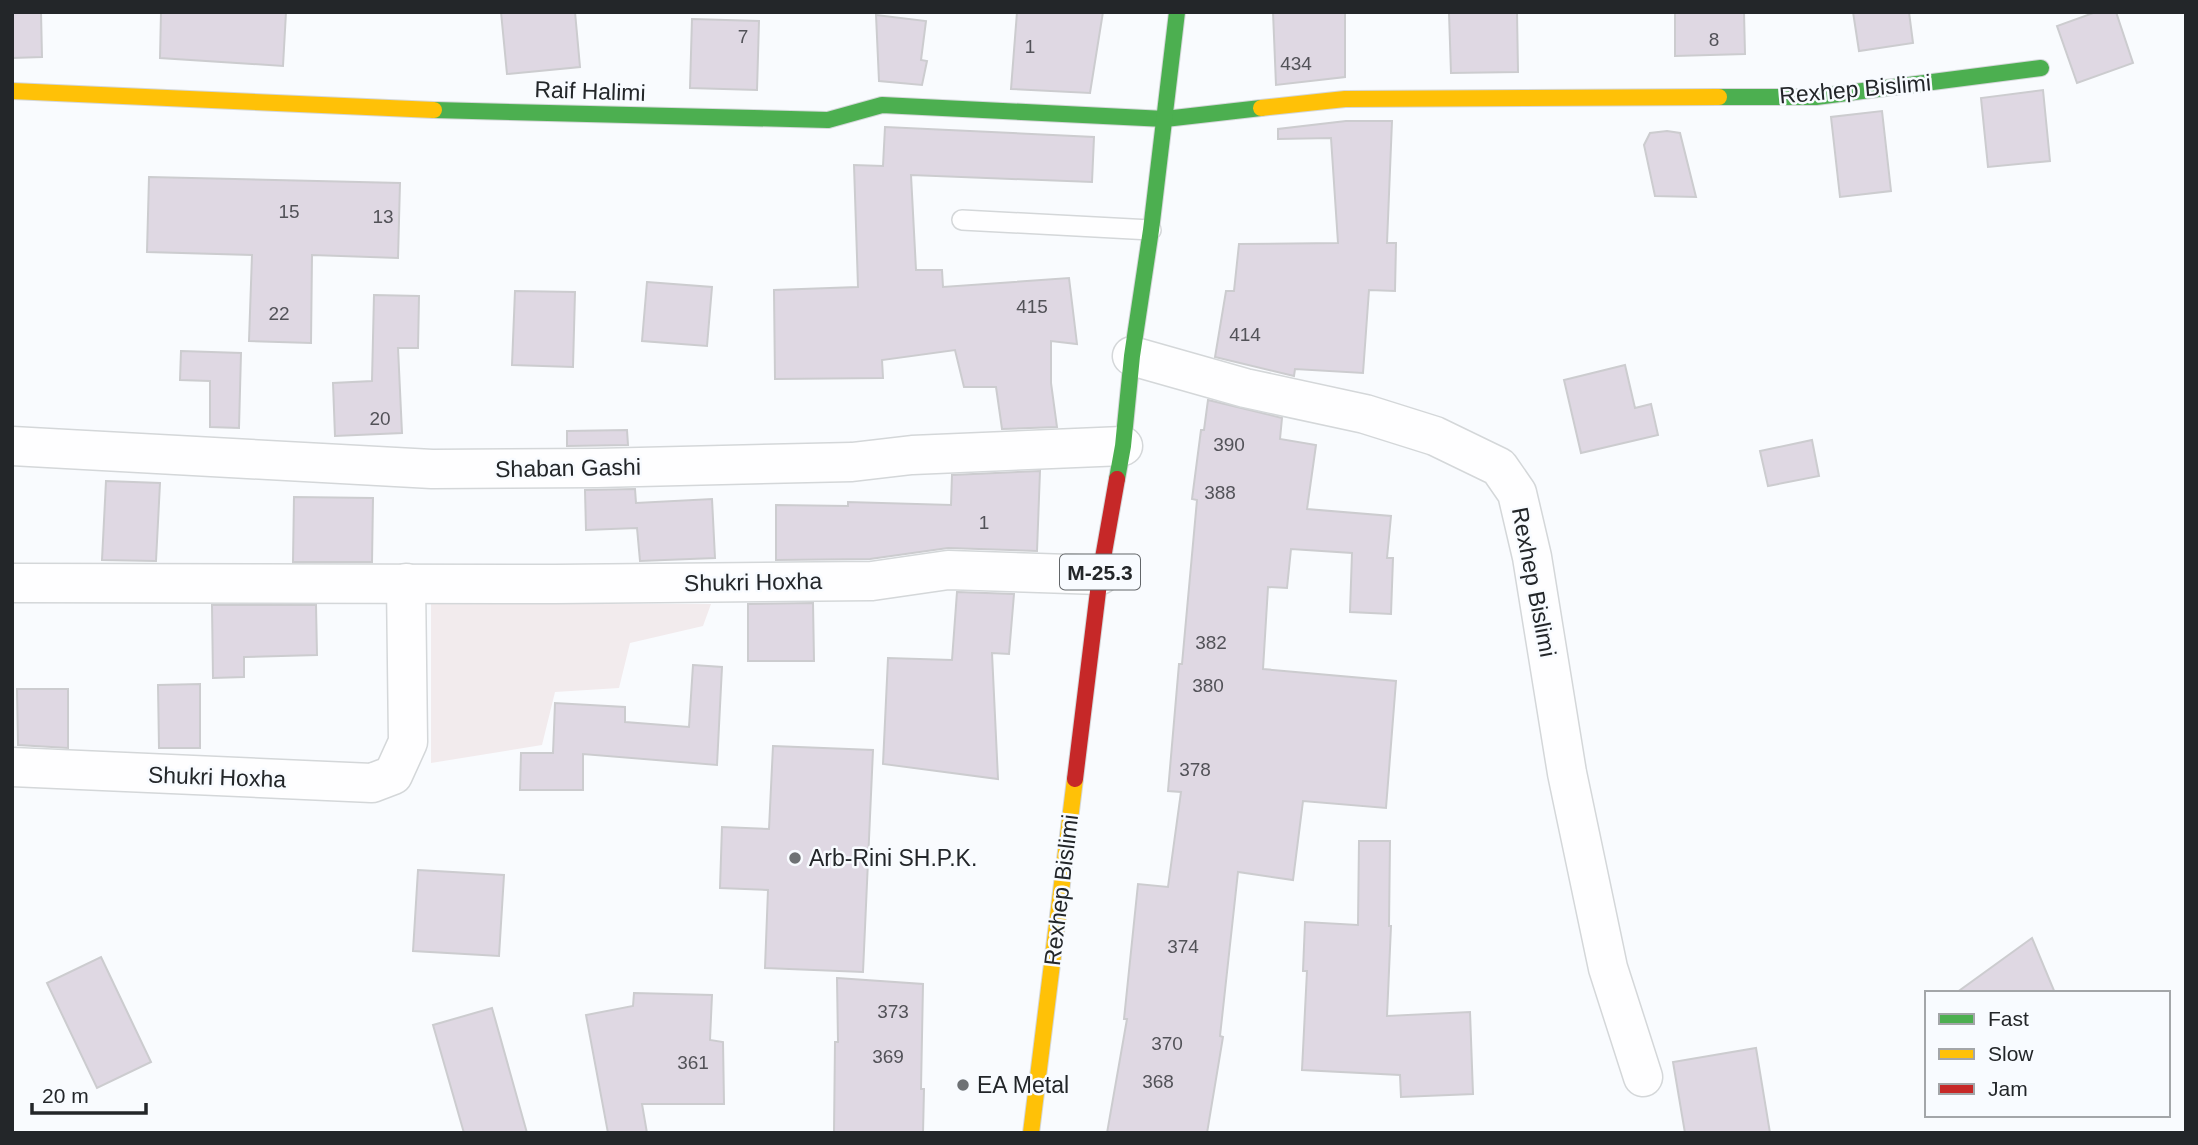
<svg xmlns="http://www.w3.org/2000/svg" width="2198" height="1145" font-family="Arial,sans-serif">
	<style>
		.industrial { fill: #f2ebed }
		.building { fill: #dfd8e3; stroke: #cccccf; stroke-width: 2 }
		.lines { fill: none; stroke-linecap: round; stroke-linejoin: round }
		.lane-casing { stroke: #d4d7d9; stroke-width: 22 }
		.street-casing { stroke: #d4d7d9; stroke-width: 41 }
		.fast-casing { stroke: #d4d7d9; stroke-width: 18 }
		.slow-casing { stroke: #d4d7d9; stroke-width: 18 }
		.jam-casing { stroke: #d4d7d9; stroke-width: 18 }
		.lane { stroke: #fefeff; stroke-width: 19 }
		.street { stroke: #fefeff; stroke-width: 38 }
		.fast { stroke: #4caf50; stroke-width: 16 }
		.slow { stroke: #ffc107; stroke-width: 16 }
		.jam { stroke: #c62828; stroke-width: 16 }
		.poi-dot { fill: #6e7174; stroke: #f8fbff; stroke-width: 2.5 }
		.labels { text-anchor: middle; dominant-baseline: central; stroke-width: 5; stroke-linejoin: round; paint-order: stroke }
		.number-label { font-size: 19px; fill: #525258 }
		.shield { fill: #f8fbff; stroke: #636669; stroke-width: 2 }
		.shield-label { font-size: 21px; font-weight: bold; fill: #232629 }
		.street-label { font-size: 23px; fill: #232629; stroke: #f8fbff }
		.poi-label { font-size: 23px; fill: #232629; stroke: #f8fbff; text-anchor: start }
	</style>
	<rect width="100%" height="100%" fill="#f9fbfe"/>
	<polygon class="industrial" points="431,604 711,604 703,626 630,643 619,688 555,692 542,745 431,763"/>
	<g class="building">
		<polygon points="12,12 41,12 42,57 12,58"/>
		<polygon points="161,12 286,12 283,66 160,58"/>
		<polygon points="501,12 575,12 580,67 507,74"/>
		<polygon points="1017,12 1103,12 1090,93 1011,89"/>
		<polygon points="1273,12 1345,12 1345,77 1276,85"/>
		<polygon points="1517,12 1518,72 1451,73 1449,13"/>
		<polygon points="1675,12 1744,12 1745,54 1675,56"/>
		<polygon points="1853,12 1909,12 1913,43 1859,51"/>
		<polygon points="2096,12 2116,12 2133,63 2077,83 2057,26"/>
		<polygon points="876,15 926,21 921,60 927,61 922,85 879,81"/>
		<polygon points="692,19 759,21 757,90 690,88"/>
		<polygon points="2043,90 2050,161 1988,167 1981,98"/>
		<polygon points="1882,111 1891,191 1840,197 1831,117"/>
		<polygon points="1346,121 1392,121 1387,243 1396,243 1395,291 1369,290 1363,373 1295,369 1294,376 1215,357 1226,291 1234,291 1239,244 1338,243 1331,138 1278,139 1278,129"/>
		<polygon points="885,127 1094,137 1092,182 911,175 916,270 942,270 943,287 1069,278 1077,344 1051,341 1051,383 1057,427 1002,429 996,387 964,387 955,350 882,360 883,378 775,379 774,290 858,287 854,165 883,166"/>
		<polygon points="1667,131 1680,133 1696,197 1655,196 1644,145 1650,133"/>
		<polygon points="149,177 400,183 398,258 312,255 311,343 249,341 252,255 147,252"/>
		<polygon points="647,282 712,287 707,346 642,341"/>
		<polygon points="515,291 575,292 573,367 512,365"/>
		<polygon points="374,295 419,296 418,348 398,348 402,433 335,436 333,383 372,381"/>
		<polygon points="181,351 241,353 239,428 210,427 210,381 180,380"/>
		<polygon points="1625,365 1635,408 1651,404 1658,435 1581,453 1564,380"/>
		<polygon points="1208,400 1282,418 1280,439 1316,445 1307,509 1391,516 1387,558 1393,558 1391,614 1350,612 1352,553 1291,549 1287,588 1268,587 1263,669 1396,681 1386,808 1303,801 1293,880 1238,872 1220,1036 1223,1037 1207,1133 1107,1133 1127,1019 1124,1019 1138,884 1168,887 1181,792 1168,791 1179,664 1182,664 1197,500 1192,499 1201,430 1204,430"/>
		<polygon points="627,430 628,445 567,446 567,431"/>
		<polygon points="1812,440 1819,476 1768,486 1760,451"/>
		<polygon points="1040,471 1037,551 948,548 870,559 776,560 776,505 848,506 848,502 951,505 952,475"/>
		<polygon points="106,481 160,483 156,561 102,560"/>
		<polygon points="635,489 636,503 712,499 715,558 640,561 637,528 586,530 585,490"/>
		<polygon points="294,497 373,498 372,562 293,562"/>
		<polygon points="957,592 1014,594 1009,654 992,653 998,779 883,764 888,658 952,660"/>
		<polygon points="813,603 814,661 748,661 748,604"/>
		<polygon points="212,605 316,605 317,655 244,657 244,677 213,678"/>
		<polygon points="693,665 722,667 717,765 583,754 583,790 520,790 521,753 553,753 555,703 625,707 625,722 689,727"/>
		<polygon points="200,684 200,748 159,748 158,685"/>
		<polygon points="17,689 68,689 68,748 18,745"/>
		<polygon points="773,746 873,750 863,972 765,968 768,890 720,888 722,827 769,829"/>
		<polygon points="1359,841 1390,841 1389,926 1391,926 1387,1016 1470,1012 1473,1094 1401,1097 1400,1075 1302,1070 1307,971 1303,971 1305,922 1358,925"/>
		<polygon points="418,870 504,875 499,956 413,951"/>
		<polygon points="2032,938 2055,993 1956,993"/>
		<polygon points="101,957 151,1062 97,1088 47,983"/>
		<polygon points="837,978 923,984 921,1089 924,1089 923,1133 834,1133 835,1042 838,1042"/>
		<polygon points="634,993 712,995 710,1040 723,1042 724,1104 642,1104 647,1133 608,1133 586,1015 633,1006"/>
		<polygon points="492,1008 527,1133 464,1133 433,1025"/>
		<polygon points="1756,1048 1770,1133 1685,1133 1673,1062"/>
	</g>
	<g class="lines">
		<defs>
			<polyline id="lane" points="962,220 1151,230"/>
			<g id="street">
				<polyline points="1132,356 1245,388 1365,414 1435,436 1499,467 1517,493 1532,557 1567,773 1608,968 1643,1077"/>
				<polyline points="12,446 432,469 597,468 852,462 912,455 1123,446"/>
				<polyline points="12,583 555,584 872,581 948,570 1100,575"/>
				<polyline points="12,767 372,783 393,775 408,742 406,583"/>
			</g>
			<g id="fast">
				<polyline points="1719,97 1816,97 2041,68"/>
				<polyline points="434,110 828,120 882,105 1165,119 1261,108"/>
				<polyline points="1117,479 1123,446 1132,356 1151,230 1177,12"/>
			</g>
			<g id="slow">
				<polyline points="12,91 434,110"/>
				<polyline points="1261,108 1345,99 1719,97"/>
				<polyline points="1031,1133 1075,779"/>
			</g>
			<polyline id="jam" points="1075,779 1100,575 1117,479"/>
		</defs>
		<use href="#lane" class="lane-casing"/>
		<use href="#street" class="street-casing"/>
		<use href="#fast" class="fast-casing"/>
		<use href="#slow" class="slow-casing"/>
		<use href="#jam" class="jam-casing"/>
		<use href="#lane" class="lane"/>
		<use href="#street" class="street"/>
		<use href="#fast" class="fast"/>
		<use href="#slow" class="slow"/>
		<use href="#jam" class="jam"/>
	</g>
	<g class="poi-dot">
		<circle cx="795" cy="858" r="7"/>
		<circle cx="963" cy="1085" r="7"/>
	</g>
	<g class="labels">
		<g class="number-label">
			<text x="743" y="36">7</text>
			<text x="1714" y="39">8</text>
			<text x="1030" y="46">1</text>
			<text x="1296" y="63">434</text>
			<text x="289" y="211">15</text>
			<text x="383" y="216">13</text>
			<text x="1032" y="306">415</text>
			<text x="279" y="313">22</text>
			<text x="1245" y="334">414</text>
			<text x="380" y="418">20</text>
			<text x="1229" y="444">390</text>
			<text x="1220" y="492">388</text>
			<text x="984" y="522">1</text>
			<text x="1211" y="642">382</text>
			<text x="1208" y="685">380</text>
			<text x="1195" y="769">378</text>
			<text x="1183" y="946">374</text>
			<text x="893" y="1011">373</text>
			<text x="1167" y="1043">370</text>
			<text x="888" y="1056">369</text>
			<text x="693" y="1062">361</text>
			<text x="1158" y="1081">368</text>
		</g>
		<rect class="shield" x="1060" y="554.5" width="80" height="35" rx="5"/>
		<g class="shield-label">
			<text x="1100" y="572">M-25.3</text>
		</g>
		<g class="street-label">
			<text transform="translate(1855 89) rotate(-5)">Rexhep Bislimi</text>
			<text transform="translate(590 91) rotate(2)">Raif Halimi</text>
			<text transform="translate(568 468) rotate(-1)">Shaban Gashi</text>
			<text transform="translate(753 582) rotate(-1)">Shukri Hoxha</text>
			<text transform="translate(1534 582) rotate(79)">Rexhep Bislimi</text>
			<text transform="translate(217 777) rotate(2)">Shukri Hoxha</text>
			<text transform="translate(1061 890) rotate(-83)">Rexhep Bislimi</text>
		</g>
		<g class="poi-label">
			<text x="809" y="858">Arb-Rini SH.P.K.</text>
			<text x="977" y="1085">EA Metal</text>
		</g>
	</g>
	<rect width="2198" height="1145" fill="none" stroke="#232629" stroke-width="28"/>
	<rect x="1925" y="991" width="245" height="126" fill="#f8fbff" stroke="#a3a6a9" stroke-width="2"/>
	<rect x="1939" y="1014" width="35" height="10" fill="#4caf50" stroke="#a3a6a9" stroke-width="2"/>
	<text x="1988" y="1026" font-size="21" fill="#232629">Fast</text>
	<rect x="1939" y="1049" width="35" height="10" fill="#ffc107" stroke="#a3a6a9" stroke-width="2"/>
	<text x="1988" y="1061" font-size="21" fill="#232629">Slow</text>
	<rect x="1939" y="1084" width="35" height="10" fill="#c62828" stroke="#a3a6a9" stroke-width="2"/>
	<text x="1988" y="1096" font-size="21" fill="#232629">Jam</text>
	<path d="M32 1103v10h114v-10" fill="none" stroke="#232629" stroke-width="3.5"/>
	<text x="42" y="1103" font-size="21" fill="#232629" stroke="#f8fbff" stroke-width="5" paint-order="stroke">20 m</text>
</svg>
